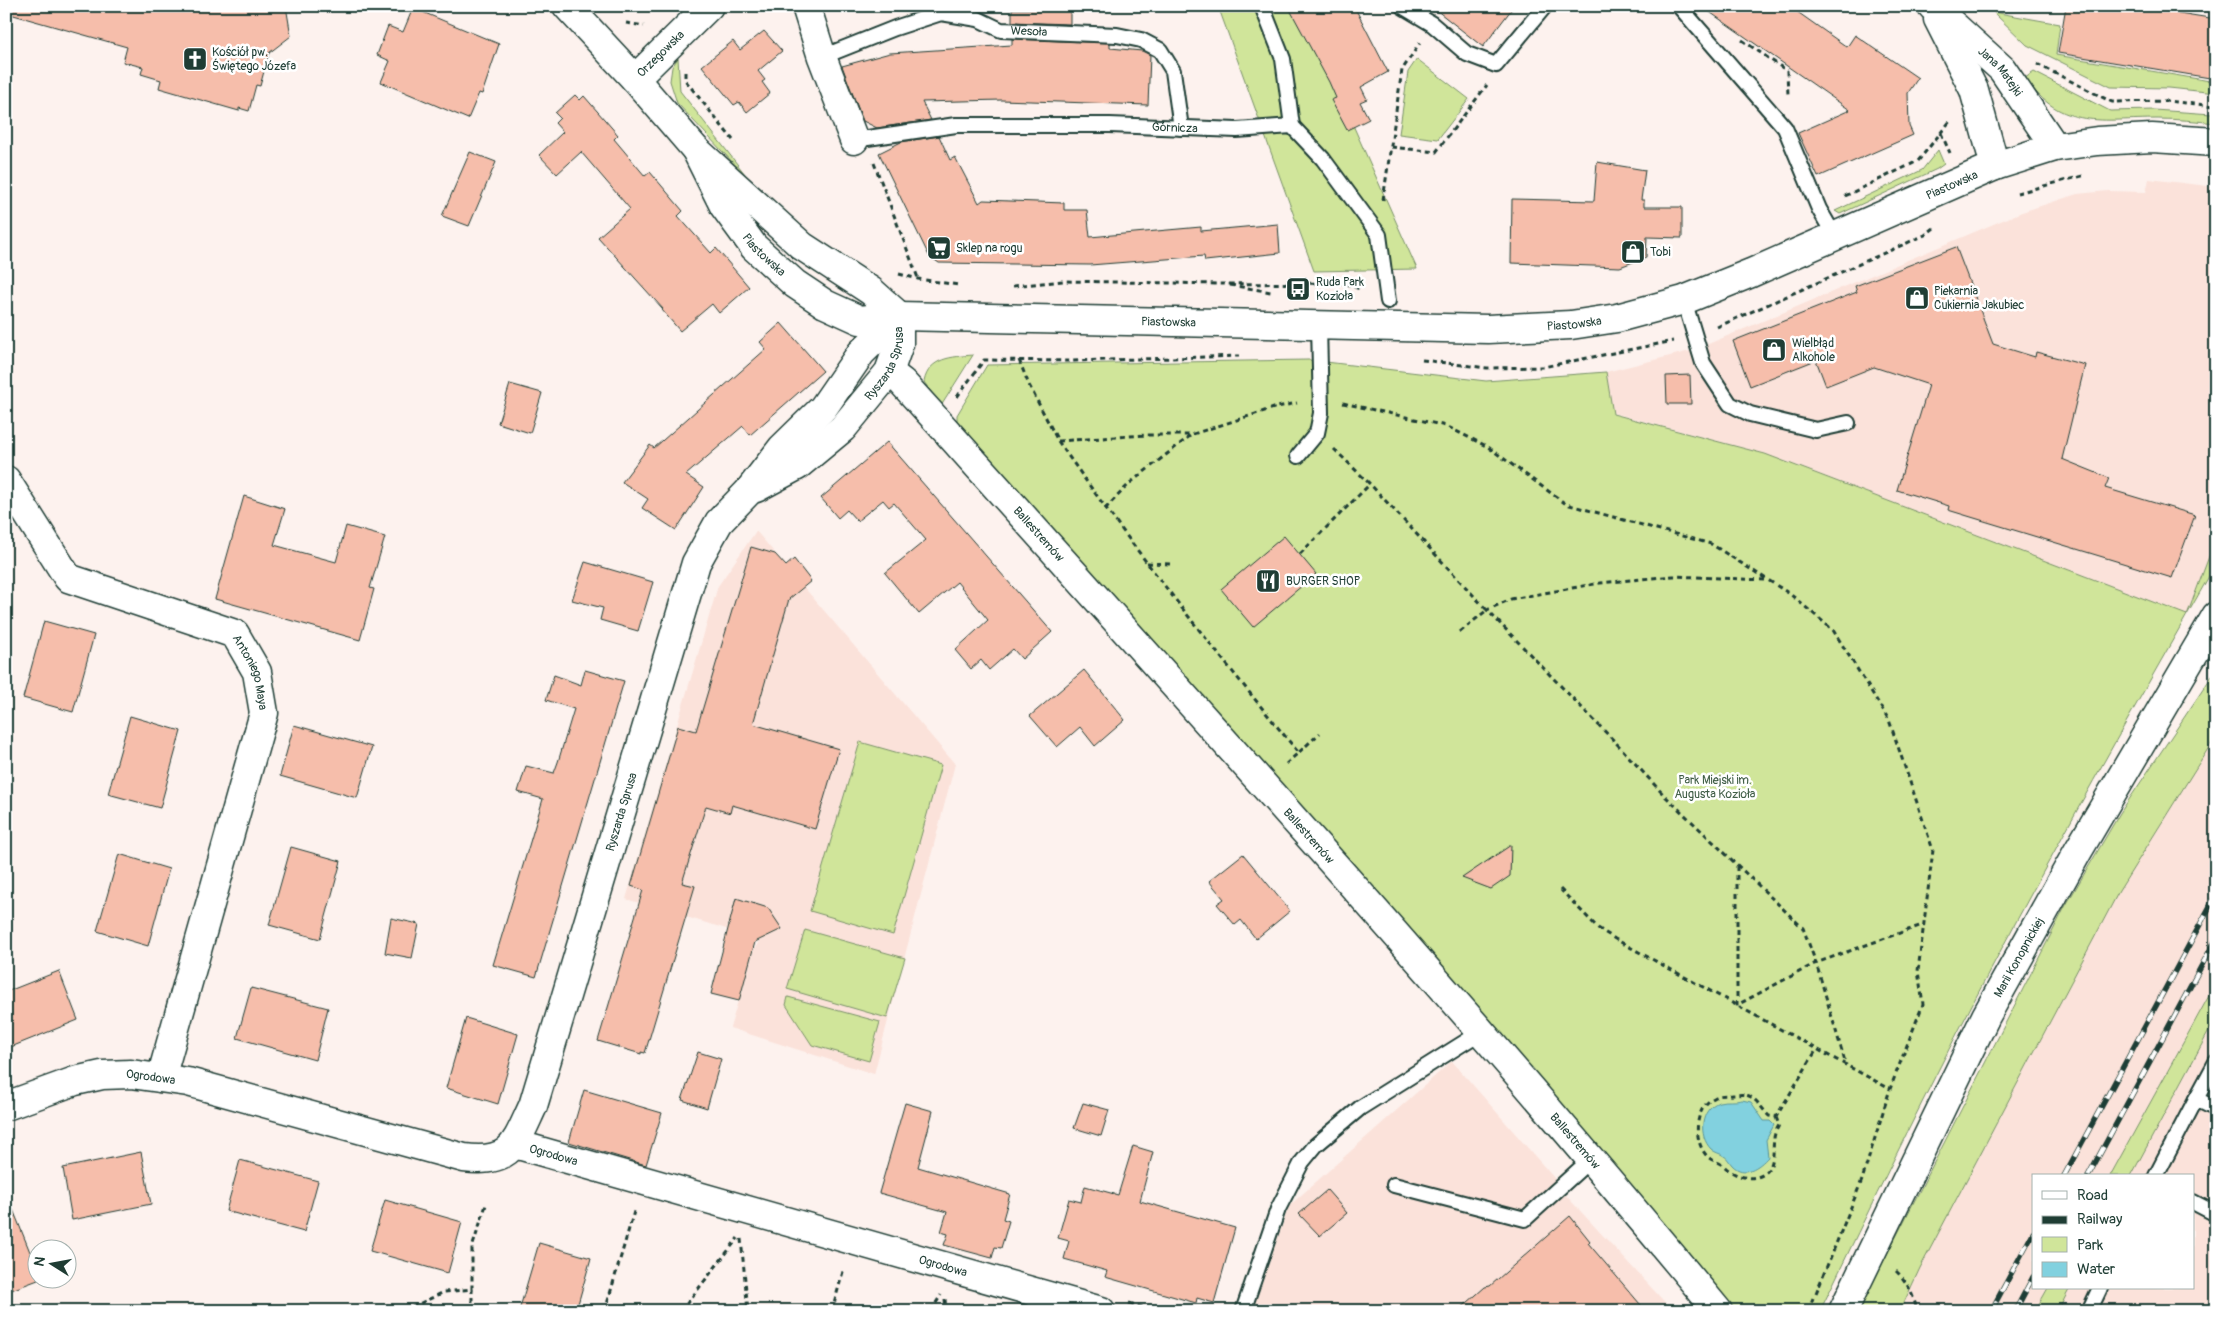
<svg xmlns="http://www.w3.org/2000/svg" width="2222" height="1317" font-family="Pangolin,sans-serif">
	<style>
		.built { fill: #fbe2da }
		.green { fill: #d0e59a; stroke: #789167 }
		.water { fill: #82d1df; stroke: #5a969b }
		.building { fill: #f6beab; stroke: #1f3d34 }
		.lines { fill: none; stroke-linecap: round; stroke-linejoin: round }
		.lane-casing { stroke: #1f3d34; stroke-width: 18 }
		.street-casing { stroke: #1f3d34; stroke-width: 31 }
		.secondary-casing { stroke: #1f3d34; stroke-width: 31 }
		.path { stroke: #1f3d34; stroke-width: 3; stroke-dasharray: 5 4; stroke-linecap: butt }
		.lane { stroke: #fff; stroke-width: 14 }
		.street { stroke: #fff; stroke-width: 28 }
		.secondary { stroke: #fff; stroke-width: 28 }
		.rail-casing { stroke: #1f3d34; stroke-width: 5.5 }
		.rail { stroke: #fff; stroke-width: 4; stroke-dasharray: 11; stroke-linecap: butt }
		.labels { text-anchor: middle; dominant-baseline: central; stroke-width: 5; stroke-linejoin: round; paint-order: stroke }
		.street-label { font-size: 12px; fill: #1f3d34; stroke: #fff }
		.poi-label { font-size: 12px; fill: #1f3d34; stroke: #fff; text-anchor: start }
		.park-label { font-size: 12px; fill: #425f48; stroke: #fff }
	</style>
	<rect width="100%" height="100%" fill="#fdf2ee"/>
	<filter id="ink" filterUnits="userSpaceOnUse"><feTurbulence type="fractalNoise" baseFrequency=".02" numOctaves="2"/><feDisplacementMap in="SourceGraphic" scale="10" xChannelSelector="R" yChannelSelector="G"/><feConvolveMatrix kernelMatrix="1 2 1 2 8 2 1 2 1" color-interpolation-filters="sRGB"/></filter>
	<g filter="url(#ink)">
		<g class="built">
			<polygon points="2149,179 2216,187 2216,538 2187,615 1765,454 1613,413 1606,372 1694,350 2022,212 2077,194 2108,191 2146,192"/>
			<polygon points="756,531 955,764 874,1074 730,1028 752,954 760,939 626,899 718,586"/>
			<polygon points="2216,736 2216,983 2110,1176 2033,1176 2033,1288 2048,1288 2035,1311 1900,1311 1920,1268 2119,891"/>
			<polygon points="2216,1018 2216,1311 2058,1311 2070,1288 2193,1288 2193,1176 2131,1176"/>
			<polygon points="1452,1061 1554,1178 1559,1188 1673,1311 1252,1311 1289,1206"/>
		</g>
		<g class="green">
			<polygon points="1218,6 1300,6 1417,269 1314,271"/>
			<polygon points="1993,12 2060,24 2056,55 2216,82 2216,93 2169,88 2111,87 2027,45"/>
			<polygon points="678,58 680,91 752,183 677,103 670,81 672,67"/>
			<polygon points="1417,59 1469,99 1438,139 1399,134 1408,72"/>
			<path d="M 2034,72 L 2110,111 L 2154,110 L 2212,114 L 2216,115 L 2216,123 C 2196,121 2177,119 2158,119 C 2103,119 2061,131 2025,78 Z"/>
			<polygon points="1938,150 1944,164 1937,169 1840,214 1835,211 1922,170"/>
			<path d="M 973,355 L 941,406 L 924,382 C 929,357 952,357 973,355 Z"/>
			<path d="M 1309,360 L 1486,381 L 1606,372 L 1613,414 L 1765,454 L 2187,615 L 2216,538 L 2216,564 C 2134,708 2052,852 1975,999 C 1921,1102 1871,1206 1820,1311 L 1728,1311 L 1271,772 L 957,421 L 957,415 L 987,365 Z"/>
			<polygon points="2216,670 2216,736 2119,891 1920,1268 1900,1311 1858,1311 2066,905 2120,813"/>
			<polygon points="860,742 941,765 893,935 810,911"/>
			<polygon points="805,930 905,958 887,1018 787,989"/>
			<polygon points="2216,983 2216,1018 2131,1176 2110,1176"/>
			<polygon points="788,997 880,1022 869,1061 812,1045 786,1005"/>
			<polygon points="2048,1288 2070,1288 2058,1311 2035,1311"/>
		</g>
		<path class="water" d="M 1742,1100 L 1751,1102 L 1764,1121 L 1770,1121 L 1774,1125 L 1766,1140 L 1768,1157 C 1759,1167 1744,1178 1732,1165 C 1729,1162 1728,1158 1724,1156 C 1720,1153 1715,1153 1711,1149 C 1698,1136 1700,1109 1719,1102 C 1726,1100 1735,1102 1742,1100 Z"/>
		<g class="building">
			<polygon points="11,6 286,6 291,36 269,53 260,86 256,85 249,111 239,108 239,111 159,88 161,80 141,74 143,67 123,62 127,47 10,14"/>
			<polygon points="1288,6 1354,6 1388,72 1361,87 1367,99 1360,102 1369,119 1347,130 1331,100 1336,98 1329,82"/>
			<polygon points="1431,6 1514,6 1483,47"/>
			<polygon points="1701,6 1789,6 1847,47 1855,35 1918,78 1908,93 1909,126 1913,135 1818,177 1798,133 1850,110"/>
			<polygon points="2066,6 2136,6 2216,19 2216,79 2058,53"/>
			<polygon points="413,8 499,44 482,94 479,93 468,119 381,82 390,61 377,55 388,26 403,32"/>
			<polygon points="1012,9 1070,9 1070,24 1012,22"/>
			<polygon points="764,31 782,51 758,71 765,80 762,82 770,93 747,112 739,102 734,105 702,66 733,41 740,50"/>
			<polygon points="1012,39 1110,43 1110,48 1142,51 1150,55 1148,105 1001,100 922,102 931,120 877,128 863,121 842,66 890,53 1012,45"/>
			<polygon points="575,95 580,100 584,96 618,135 614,139 645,176 650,172 683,211 678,216 711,253 716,248 749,287 719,313 712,304 680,331 662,310 663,309 598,237 630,209 581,152 557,174 539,155 563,132 555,123 560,118 555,113"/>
			<polygon points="939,136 950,160 955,157 979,203 983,200 1064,203 1064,210 1087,210 1090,237 1201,227 1201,231 1278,224 1280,253 1205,261 1204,256 1090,265 939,263 929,256 879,153 901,142"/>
			<polygon points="470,152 496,162 469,226 442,216"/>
			<polygon points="1597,162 1645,170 1641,200 1644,200 1644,207 1682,207 1682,238 1647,237 1646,257 1620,267 1511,263 1512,199 1594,201"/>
			<polygon points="1956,247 1993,344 2035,357 2036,352 2085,365 2062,459 2109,478 2105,488 2195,515 2172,578 1948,510 1949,506 1897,490 1929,385 1874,367 1826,386 1816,360 1750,386 1733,341 1857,292 1855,286"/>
			<polygon points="781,323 823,371 750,435 743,426 686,475 704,487 676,530 642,508 648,499 622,482 650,445 654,448 766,349 760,342"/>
			<polygon points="1690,375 1691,404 1667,404 1666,376"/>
			<polygon points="510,384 542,393 530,433 498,423"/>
			<polygon points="887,442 1052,632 1022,659 1013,649 989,670 981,660 971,669 955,650 988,620 957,582 919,614 885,573 926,540 894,503 889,507 883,500 857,521 847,510 838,518 821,498"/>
			<polygon points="244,496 285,509 274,545 336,562 346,526 385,537 370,588 374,589 360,640 215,599"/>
			<polygon points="1284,536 1316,574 1253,627 1221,589"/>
			<polygon points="751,547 775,554 786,566 794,559 811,581 789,599 753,724 839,749 815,829 732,805 730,813 706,806 682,883 695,886 645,1053 641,1052 641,1054 598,1041 643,890 631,886 678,726 696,731"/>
			<polygon points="585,562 653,582 638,631 600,620 603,608 572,600"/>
			<polygon points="44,621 94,635 73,712 23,698"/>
			<polygon points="585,670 624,681 536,977 493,965 543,799 518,792 526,766 554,773 558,762 574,709 546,700 554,675 581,685"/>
			<polygon points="1084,670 1125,720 1095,746 1080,727 1057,747 1030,716"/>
			<polygon points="130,716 181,731 160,808 108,794"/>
			<polygon points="294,725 372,747 357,798 280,776"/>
			<polygon points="1511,845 1510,876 1491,889 1462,878"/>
			<polygon points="291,847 341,861 320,939 269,925"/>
			<polygon points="119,854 169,869 148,946 97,931"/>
			<polygon points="1243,854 1290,911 1256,939 1241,920 1235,925 1217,904 1224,899 1209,881"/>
			<polygon points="736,898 768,908 782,929 755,942 739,1001 711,994"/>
			<polygon points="391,918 419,924 412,958 385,953"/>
			<polygon points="59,971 78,1020 6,1049 6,992"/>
			<polygon points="251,988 328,1008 315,1060 237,1038"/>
			<polygon points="466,1018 518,1034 498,1104 446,1088"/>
			<polygon points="698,1052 721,1059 707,1108 682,1100"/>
			<polygon points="584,1090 662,1113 646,1165 569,1142"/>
			<polygon points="905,1103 933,1111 918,1167 1010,1194 1003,1219 1009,1221 1001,1248 995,1247 992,1258 944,1245 948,1234 941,1232 947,1212 879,1193"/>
			<polygon points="1083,1103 1109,1110 1101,1136 1074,1128"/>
			<polygon points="1133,1146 1153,1152 1140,1201 1235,1228 1214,1303 1197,1298 1196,1303 1105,1277 1107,1271 1064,1259 1069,1241 1058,1238 1069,1199 1081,1202 1085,1186 1118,1195"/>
			<polygon points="141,1152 151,1204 72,1220 63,1168"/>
			<polygon points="240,1160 318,1181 304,1232 226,1211"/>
			<polygon points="1327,1190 1347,1213 1320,1236 1299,1214"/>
			<polygon points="6,1197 8,1197 38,1272 38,1280 6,1292"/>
			<polygon points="385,1200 462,1222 448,1273 370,1251"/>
			<polygon points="1570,1216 1590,1241 1588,1243 1646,1311 1458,1311 1485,1287 1490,1286"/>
			<polygon points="539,1243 591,1258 576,1311 519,1311"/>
		</g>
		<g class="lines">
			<defs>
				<g id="lane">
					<polyline points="1262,6 1283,59 1292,126"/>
					<polyline points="1402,6 1432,24 1467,54 1496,65 1545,6"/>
					<polyline points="1679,6 1785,128 1819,209 1834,235"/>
					<path id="s1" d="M 822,57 L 895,28 L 941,13 L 978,19 L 1001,30 L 1117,35 L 1141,40 L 1160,50 L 1173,71 L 1181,128"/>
					<path id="s2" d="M 854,140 L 956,125 L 1110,125 L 1237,130 L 1292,126 L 1323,159 L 1379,235 L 1388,301"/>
					<polyline points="1684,300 1703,363 1730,404 1750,414 1816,430 1848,423"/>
					<polyline points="1298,456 1317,433 1321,413 1319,325"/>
					<polyline points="2196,1099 2216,1062"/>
					<polyline points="2156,1176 2196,1099 2216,1109"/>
					<polyline points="1394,1185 1525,1219 1592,1158"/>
					<polyline points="2193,1202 2216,1214"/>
					<polyline points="1243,1311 1278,1209 1302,1162 1316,1145 1360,1108 1481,1032"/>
					<polyline points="2089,1311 2100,1288"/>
				</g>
				<g id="street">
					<polyline points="806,6 822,57 854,140"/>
					<path id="s3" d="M 635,79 L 709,6"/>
					<path id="s4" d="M 889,372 L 902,382 L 941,425 C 1203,718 1468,1008 1718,1311"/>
					<path id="s5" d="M 6,480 L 68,578 L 235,634 L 257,672 L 264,713 L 161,1078"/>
					<path id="s6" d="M 515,1144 L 1101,1311"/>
					<path id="s7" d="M 1843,1311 L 1986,1016 L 2078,851 L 2216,616"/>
				</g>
				<g id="secondary">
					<polyline points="567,6 635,79 696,150 802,246 871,291 899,316"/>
					<path id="s8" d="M 1932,6 L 2002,69 L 2055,147"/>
					<polyline points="1938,19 1974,90 1995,166"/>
					<path id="s9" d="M 696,150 L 724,206 L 754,247 L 795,284 L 825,304 L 860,320 L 899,316 L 1488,329 L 1571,325 L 1617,318 L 1684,300 L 1751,273 L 1995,166 L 2055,147 L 2097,141 L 2152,138 L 2216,142"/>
					<path id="s10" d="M 756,488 L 797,466 L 843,428 L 889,372 L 899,344 L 899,316"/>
					<path id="s11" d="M 6,1106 L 75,1081 L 102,1075 L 131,1074 L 188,1082 L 464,1158 C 512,1164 515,1144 533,1106 L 696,563 L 719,522 L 748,492 L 782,448 L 823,408 L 861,353 L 899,316"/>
				</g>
			</defs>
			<use href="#lane" class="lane-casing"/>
			<use href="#street" class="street-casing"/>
			<use href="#secondary" class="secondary-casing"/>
			<g class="path">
				<polyline points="626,23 644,26"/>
				<polyline points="1742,40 1787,71 1788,95"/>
				<polyline points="2037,64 2112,102 2166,101 2216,106"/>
				<polyline points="685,72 685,80 733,140"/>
				<polyline points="1941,133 1950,153"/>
				<polyline points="1391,147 1436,152 1487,85"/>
				<polyline points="874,163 918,278"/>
				<polyline points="2017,193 2086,175"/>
				<polyline points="1845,196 1918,161 1951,120"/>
				<polyline points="1383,200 1402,70 1420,43"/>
				<polyline points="899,274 918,279 959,285"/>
				<polyline points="1230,285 1271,292"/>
				<polyline points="1013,286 1063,281 1221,284 1345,283 1362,290"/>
				<polyline points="1717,327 1925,235 1934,228"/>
				<polyline points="1019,360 1029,385 1058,441 1146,435 1190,435 1277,407 1297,403"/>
				<polyline points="1422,360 1487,368 1543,367 1673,341"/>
				<polyline points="957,397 984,360 1073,361 1239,356"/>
				<polyline points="1343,403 1446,426 1488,447 1566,504 1711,544 1790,594 1833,630 1889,720 1933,850 1918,971 1923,1004 1890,1089 1862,1180 1816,1293"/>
				<path d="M 1058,441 C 1133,549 1215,651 1298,752"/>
				<polyline points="1334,449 1370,484 1487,610 1460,632"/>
				<polyline points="1105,509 1130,483 1190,436"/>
				<polyline points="1300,554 1370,484"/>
				<polyline points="1147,563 1171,564"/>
				<polyline points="1765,580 1673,576 1600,583 1511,599 1487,610 1620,747 1663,794 1803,928 1816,963 1846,1065"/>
				<polyline points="1286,764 1320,733"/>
				<polyline points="1737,866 1737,1005 1816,963 1922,925"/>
				<polyline points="1560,889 1598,928 1615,939 1890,1089"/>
				<path d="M 1776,1117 L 1779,1125 C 1777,1129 1774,1134 1774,1139 C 1772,1151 1776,1165 1764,1174 C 1752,1182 1734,1176 1725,1167 C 1720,1162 1711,1161 1706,1155 C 1693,1139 1694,1108 1714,1098 C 1720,1094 1726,1096 1733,1095 C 1739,1095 1744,1093 1751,1097 C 1757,1100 1764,1111 1769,1116 L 1776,1117 L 1817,1049"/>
				<polyline points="741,1239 748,1311"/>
				<path d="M 1896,1271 C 1907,1281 1914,1296 1917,1311"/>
				<polyline points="945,1299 946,1311"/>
				<polyline points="1129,1303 1156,1311"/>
				<polyline points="404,1311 444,1292 472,1289 472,1248 486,1205"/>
				<polyline points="472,1311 472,1289"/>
				<polyline points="605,1311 635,1208"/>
				<polyline points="681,1311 738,1238"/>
				<polyline points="832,1311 844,1268"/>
				<polyline points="931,1311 941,1295"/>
				<polyline points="1808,1311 1813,1298"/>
			</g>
			<use href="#lane" class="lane"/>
			<use href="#street" class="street"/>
			<use href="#secondary" class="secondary"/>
			<defs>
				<g id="rail">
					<polyline points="2064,1176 2216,895"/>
					<polyline points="2088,1176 2216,939"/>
					<polyline points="1991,1311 2033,1233"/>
					<polyline points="2015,1311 2033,1277"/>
				</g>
			</defs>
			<use href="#rail" class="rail-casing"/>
			<use href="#rail" class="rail"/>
		</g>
	</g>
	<defs>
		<symbol id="church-square" viewBox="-11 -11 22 22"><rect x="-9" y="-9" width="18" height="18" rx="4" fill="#1f3d34" stroke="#fff"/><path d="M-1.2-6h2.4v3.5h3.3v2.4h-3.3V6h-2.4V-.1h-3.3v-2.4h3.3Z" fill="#fff"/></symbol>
		<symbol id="supermarket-square" viewBox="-11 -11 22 22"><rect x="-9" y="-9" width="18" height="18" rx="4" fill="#1f3d34" stroke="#fff"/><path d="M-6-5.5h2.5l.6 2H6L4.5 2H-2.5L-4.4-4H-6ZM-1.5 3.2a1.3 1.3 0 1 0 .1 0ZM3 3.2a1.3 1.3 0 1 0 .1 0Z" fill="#fff"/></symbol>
		<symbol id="shop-square" viewBox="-11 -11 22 22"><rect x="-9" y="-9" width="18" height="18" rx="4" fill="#1f3d34" stroke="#fff"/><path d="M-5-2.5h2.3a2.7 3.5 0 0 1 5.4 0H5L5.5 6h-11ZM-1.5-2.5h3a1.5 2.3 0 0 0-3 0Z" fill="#fff"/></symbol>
		<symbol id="bus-square" viewBox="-11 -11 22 22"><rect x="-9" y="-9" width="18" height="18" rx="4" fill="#1f3d34" stroke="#fff"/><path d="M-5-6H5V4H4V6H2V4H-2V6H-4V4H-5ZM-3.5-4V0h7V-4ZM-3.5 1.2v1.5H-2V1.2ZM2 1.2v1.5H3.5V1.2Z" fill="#fff"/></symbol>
		<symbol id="restaurant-square" viewBox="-11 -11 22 22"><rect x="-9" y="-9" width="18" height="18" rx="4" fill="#1f3d34" stroke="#fff"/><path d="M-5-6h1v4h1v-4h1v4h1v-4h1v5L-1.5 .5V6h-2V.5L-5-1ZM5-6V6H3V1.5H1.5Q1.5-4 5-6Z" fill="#fff"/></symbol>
	</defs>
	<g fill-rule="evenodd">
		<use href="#church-square" x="181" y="45" width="28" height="28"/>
		<use href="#supermarket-square" x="925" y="234" width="28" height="28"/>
		<use href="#shop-square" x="1619" y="238" width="28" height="28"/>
		<use href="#bus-square" x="1284" y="275" width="28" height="28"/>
		<use href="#shop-square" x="1903" y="284" width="28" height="28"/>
		<use href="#shop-square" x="1760" y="336" width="28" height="28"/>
		<use href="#restaurant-square" x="1254" y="567" width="28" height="28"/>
	</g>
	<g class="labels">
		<g class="street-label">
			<text stroke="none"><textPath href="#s1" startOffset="218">Wesoła</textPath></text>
			<text stroke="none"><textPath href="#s3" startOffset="36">Orzegowska</textPath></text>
			<text stroke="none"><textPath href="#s8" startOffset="95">Jana Matejki</textPath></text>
			<text stroke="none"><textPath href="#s2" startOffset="322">Górnicza</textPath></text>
			<text stroke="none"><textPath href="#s9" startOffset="1362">Piastowska</textPath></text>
			<text stroke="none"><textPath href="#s9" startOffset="126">Piastowska</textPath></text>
			<text stroke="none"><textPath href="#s9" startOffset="552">Piastowska</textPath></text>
			<text stroke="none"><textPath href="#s9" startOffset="958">Piastowska</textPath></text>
			<text stroke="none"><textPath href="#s10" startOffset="185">Ryszarda Sprusa</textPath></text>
			<text stroke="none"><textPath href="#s4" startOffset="221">Ballestremów</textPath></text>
			<text stroke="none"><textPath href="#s5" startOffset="334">Antoniego Maya</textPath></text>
			<text stroke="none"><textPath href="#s11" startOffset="878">Ryszarda Sprusa</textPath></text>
			<text stroke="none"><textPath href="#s4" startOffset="626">Ballestremów</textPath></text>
			<text stroke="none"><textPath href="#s7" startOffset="395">Marii Konopnickiej</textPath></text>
			<text stroke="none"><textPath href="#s11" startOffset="150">Ogrodowa</textPath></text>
			<text stroke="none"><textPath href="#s4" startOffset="1031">Ballestremów</textPath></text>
			<text stroke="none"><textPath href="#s6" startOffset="40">Ogrodowa</textPath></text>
			<text stroke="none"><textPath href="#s6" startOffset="445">Ogrodowa</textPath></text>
		</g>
		<g class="poi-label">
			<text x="212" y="52">Kościół pw.<tspan x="212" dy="14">Świętego Józefa</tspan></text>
			<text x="956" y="248">Sklep na rogu</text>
			<text x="1650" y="252">Tobi</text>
			<text x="1316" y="282">Ruda Park<tspan x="1316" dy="14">Kozioła</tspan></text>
			<text x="1934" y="291">Piekarnia<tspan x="1934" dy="14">Cukiernia Jakubiec</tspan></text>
			<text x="1792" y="343">Wielbłąd<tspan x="1792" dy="14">Alkohole</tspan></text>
			<text x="1286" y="581">BURGER SHOP</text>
		</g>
		<g class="park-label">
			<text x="1715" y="780">Park Miejski im.<tspan x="1715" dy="14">Augusta Kozioła</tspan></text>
		</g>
	</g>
	<rect width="2222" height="1317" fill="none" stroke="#fff" stroke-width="25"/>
	<rect x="12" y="12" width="2197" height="1292" fill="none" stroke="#1f3d34" stroke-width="2" filter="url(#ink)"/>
	<rect x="2032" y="1174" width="162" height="115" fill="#ffffff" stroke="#a5b1ae"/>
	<rect x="2042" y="1191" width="25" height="8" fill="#ffffff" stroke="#a5b1ae"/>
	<text x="2077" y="1200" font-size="15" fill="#1f3d34">Road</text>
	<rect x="2042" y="1216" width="25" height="8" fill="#1f3d34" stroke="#a5b1ae"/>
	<text x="2077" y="1224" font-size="15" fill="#1f3d34">Railway</text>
	<rect x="2042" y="1237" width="25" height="15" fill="#d0e59a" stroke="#a5b1ae"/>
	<text x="2077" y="1250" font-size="15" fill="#1f3d34">Park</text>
	<rect x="2042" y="1262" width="25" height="15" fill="#82d1df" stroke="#a5b1ae"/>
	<text x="2077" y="1274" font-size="15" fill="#1f3d34">Water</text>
	<g transform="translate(52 1264) rotate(281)"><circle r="24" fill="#ffffff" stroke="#a5b1ae"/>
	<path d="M0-4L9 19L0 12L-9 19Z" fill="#1f3d34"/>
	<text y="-8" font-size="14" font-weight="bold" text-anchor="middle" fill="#1f3d34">N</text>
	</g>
</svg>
